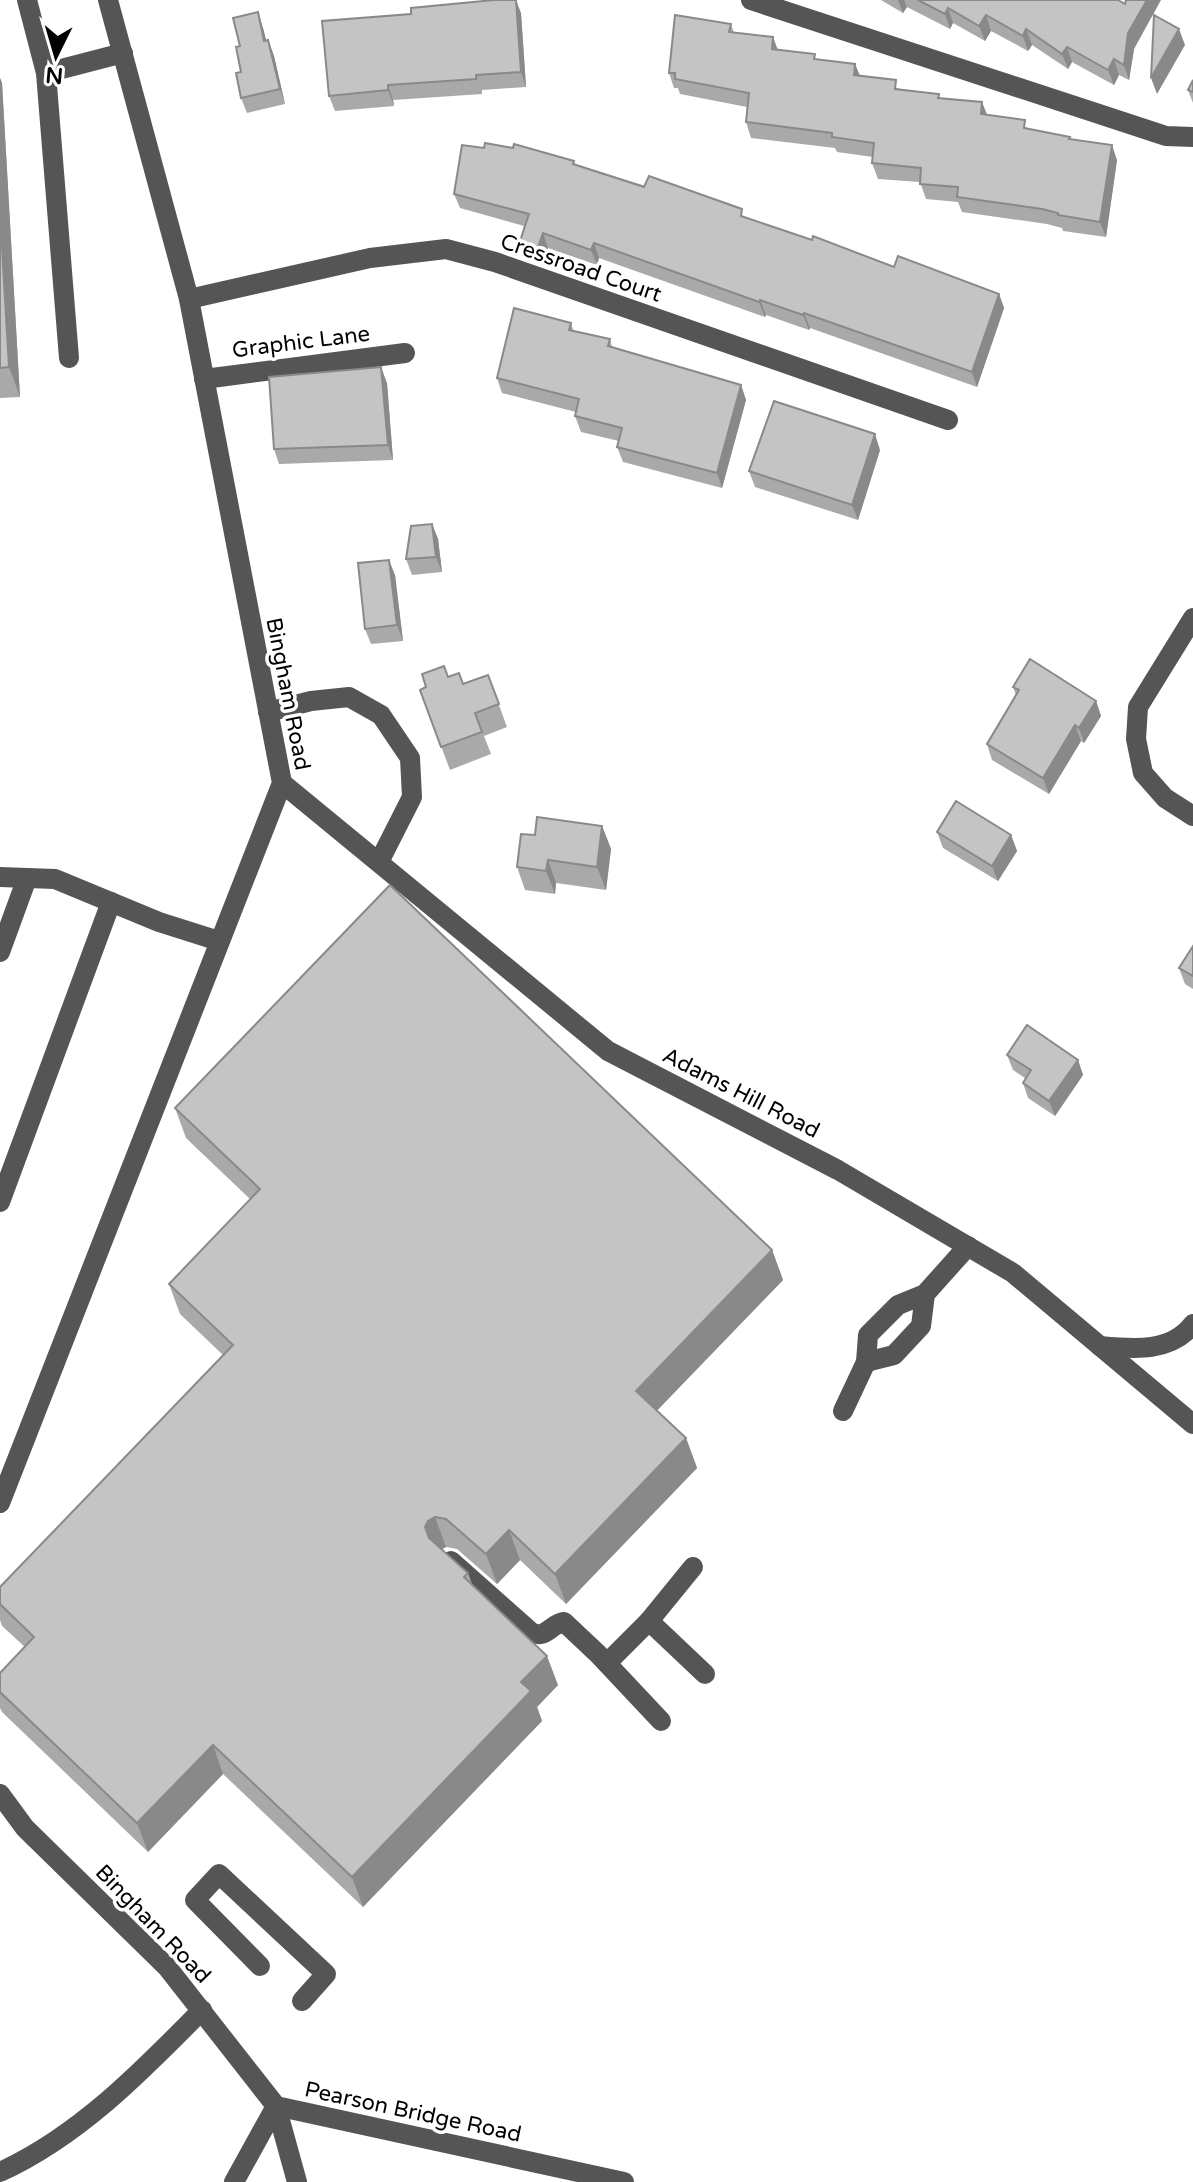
<svg xmlns="http://www.w3.org/2000/svg" width="1193" height="2182" font-family="'Varela Round',sans-serif">
	<style>
		.lines { fill: none; stroke-linecap: round; stroke-linejoin: round }
		.minor { stroke: #555; stroke-width: 20 }
		.wall { fill: #a9a9a9 }
		.shaded-wall { fill: #898989 }
		.building { fill: #c4c4c4; stroke: #898989; stroke-width: 2 }
		.labels { text-anchor: middle; dominant-baseline: central; stroke-width: 7; stroke-linejoin: round; paint-order: stroke }
		.street-label { font-size: 22px; fill: #000; stroke: #fff }
	</style>
	<rect width="100%" height="100%" fill="#fff"/>
	<g class="lines">
		<g class="minor">
			<polyline points="27,0 46,73 123,53"/>
			<polyline points="751,0 1166,136 1193,137"/>
			<polyline points="46,73 69,358"/>
			<polyline points="189,299 370,258 446,249 495,262 948,420"/>
			<polyline points="204,379 405,353"/>
			<polyline points="1193,618 1138,707 1136,739 1143,773 1165,798 1193,816"/>
			<polyline points="268,712 311,701 349,697 381,715 410,758 412,797 379,862"/>
			<polyline points="282,783 608,1051 838,1170 1013,1273 1193,1424"/>
			<polyline points="0,877 55,879 159,922 219,941"/>
			<polyline points="0,952 27,878"/>
			<polyline points="0,1202 111,902"/>
			<polyline points="925,1294 921,1326 894,1355 866,1362 868,1335 898,1305 925,1294 968,1246"/>
			<path d="M 1100,1346 C 1133,1349 1171,1353 1193,1324"/>
			<polyline points="843,1411 866,1362"/>
			<polyline points="0,1503 282,783 189,299 108,0"/>
			<path d="M 451,1561 L 531,1632 C 546,1640 550,1624 564,1622 L 598,1654 L 661,1721"/>
			<polyline points="693,1567 649,1621 705,1674"/>
			<polyline points="607,1663 649,1621"/>
			<polyline points="0,1794 25,1828 167,1967 276,2106 297,2182"/>
			<polyline points="260,1966 195,1900 219,1874 326,1974 302,2001"/>
			<polyline points="276,2106 624,2182"/>
			<path d="M 0,2172 C 79,2136 142,2071 202,2010"/>
			<polyline points="234,2182 276,2106"/>
		</g>
	</g>
	<g class="wall">
		<polygon points="881,0 1118,0 1134,49 1129,80 1119,75 1114,85 1072,62 1068,69 1032,45 1028,51 991,31 985,41 953,23 950,29 907,7 903,13"/>
		<polygon points="521,13 526,87 482,90 482,94 393,100 394,106 335,111 329,96"/>
		<polygon points="731,24 734,33 773,37 778,50 817,60 855,64 860,76 900,89 939,94 940,98 1028,128 1070,137 1071,139 1117,160 1106,237 1063,231 1062,228 1047,224 962,212 958,202 926,199 920,182 878,179 872,163 873,157 837,152 835,148 751,138 746,122 747,107 680,94 678,88 674,88 669,73"/>
		<polygon points="263,28 266,40 268,40 274,56 285,104 247,113 241,98 240,46"/>
		<polygon points="0,78 2,83 20,397 0,398"/>
		<polygon points="1193,80 1193,103 1188,90"/>
		<polygon points="574,161 575,164 745,217 894,267 999,294 1004,308 977,387 810,328 809,330 766,315 765,317 599,258 597,265 548,248 543,265 524,258 519,244 524,226 460,208 454,194"/>
		<polygon points="571,323 574,332 610,339 612,347 741,385 746,400 722,488 623,462 617,447 619,441 581,432 575,416 576,412 502,393 497,378"/>
		<polygon points="387,383 393,460 279,464 274,449"/>
		<polygon points="880,450 858,520 755,487 749,471"/>
		<polygon points="432,524 438,539 442,572 412,575 406,559"/>
		<polygon points="395,575 403,641 371,644 365,629"/>
		<polygon points="488,675 507,727 484,736 491,754 450,770 420,690 448,677 463,684"/>
		<polygon points="1013,687 1096,701 1101,716 1084,743 1081,741 1049,794 992,760 987,744 1016,695"/>
		<polygon points="602,826 611,849 606,890 556,883 555,894 525,890 517,867 535,835"/>
		<polygon points="937,832 1011,835 1017,851 998,881 943,848"/>
		<polygon points="1193,946 1193,989 1185,984 1179,968"/>
		<polygon points="1007,1055 1078,1060 1083,1075 1055,1116 1028,1098 1023,1083 1025,1078 1013,1070"/>
		<polygon points="175,1108 772,1250 783,1280 657,1410 686,1438 697,1468 566,1604 520,1560 497,1584 457,1549 446,1547 441,1549 468,1573 472,1584 558,1685 537,1707 542,1721 363,1907 223,1774 148,1852 2,1712 0,1708 0,1673 25,1647 2,1626 0,1620 0,1587 223,1355 180,1314 169,1284 250,1199 186,1138"/>
	</g>
	<g class="shaded-wall">
		<polygon points="516,0 521,13 526,87 521,72"/>
		<polygon points="898,0 904,0 907,7 903,13"/>
		<polygon points="1147,0 1161,0 1134,49 1129,80 1124,65 1128,33"/>
		<polygon points="948,8 953,23 950,29 945,14"/>
		<polygon points="258,12 263,28 270,56 264,41"/>
		<polygon points="986,15 991,31 985,41 979,26"/>
		<polygon points="1026,29 1032,45 1028,51 1023,36"/>
		<polygon points="1179,29 1185,45 1157,94 1151,78"/>
		<polygon points="773,37 778,52 772,49"/>
		<polygon points="268,40 274,56 285,104 280,89"/>
		<polygon points="1067,47 1072,62 1068,69 1062,54"/>
		<polygon points="1114,59 1119,75 1114,85 1108,70"/>
		<polygon points="855,64 861,79 854,75"/>
		<polygon points="0,78 2,83 20,397 9,367 0,214"/>
		<polygon points="388,85 393,100 394,106 388,90"/>
		<polygon points="982,102 988,117 981,114"/>
		<polygon points="1112,145 1117,160 1106,237 1100,222"/>
		<polygon points="543,233 548,248 543,265 537,250"/>
		<polygon points="594,243 599,258 597,265 591,250"/>
		<polygon points="999,294 1004,308 977,387 972,372"/>
		<polygon points="760,300 766,315 765,317 759,302"/>
		<polygon points="804,313 810,328 809,330 803,315"/>
		<polygon points="381,367 387,383 393,460 388,445"/>
		<polygon points="741,385 746,400 722,488 717,473"/>
		<polygon points="875,434 880,450 858,520 852,505"/>
		<polygon points="432,524 438,539 442,572 436,557"/>
		<polygon points="389,560 395,575 403,641 397,625"/>
		<polygon points="1096,701 1101,716 1084,743 1079,728"/>
		<polygon points="1075,725 1081,741 1049,794 1043,778"/>
		<polygon points="602,826 611,849 606,890 597,867"/>
		<polygon points="1011,835 1017,851 998,881 992,866"/>
		<polygon points="548,860 556,883 555,894 546,871"/>
		<polygon points="1078,1060 1083,1075 1055,1116 1049,1101"/>
		<polygon points="772,1250 783,1280 647,1421 636,1391"/>
		<polygon points="686,1438 697,1468 566,1604 555,1574"/>
		<polygon points="435,1517 446,1547 439,1551 436,1557 425,1527 428,1521"/>
		<polygon points="509,1530 520,1560 497,1584 486,1554"/>
		<polygon points="547,1656 558,1685 537,1707 542,1721 363,1907 352,1877 521,1682"/>
		<polygon points="213,1745 223,1774 148,1852 137,1823"/>
	</g>
	<g class="building">
		<polygon points="494,0 516,0 521,72 476,75 476,79 388,85 388,90 329,96 322,21 411,14 411,8"/>
		<polygon points="918,0 1118,0 1125,4 1126,0 1147,0 1128,33 1124,65 1114,59 1108,70 1067,47 1062,54 1026,29 1023,36 986,15 979,26 948,8 945,14"/>
		<polygon points="258,12 264,41 268,40 280,89 241,98 236,73 241,72 236,47 240,46 233,18"/>
		<polygon points="675,15 731,24 729,32 773,37 772,49 815,54 814,59 855,64 854,75 896,80 895,89 939,94 938,98 982,102 981,114 1025,120 1024,128 1070,137 1069,139 1112,145 1100,222 1058,215 1058,213 1042,209 957,197 958,187 920,184 921,168 872,163 874,143 832,137 832,133 746,122 749,93 675,79 675,73 669,73"/>
		<polygon points="1154,15 1179,29 1151,78"/>
		<polygon points="1193,80 1193,92 1188,90"/>
		<polygon points="485,143 513,148 514,144 574,161 573,164 644,187 649,176 742,209 741,216 812,240 813,236 894,267 898,256 999,294 972,372 804,313 803,315 760,300 759,302 594,243 591,250 543,233 537,250 519,244 529,214 454,194 462,145 484,148"/>
		<polygon points="0,214 9,367 0,368"/>
		<polygon points="514,308 571,323 569,330 610,339 608,346 741,385 717,473 617,447 622,428 575,416 579,399 497,378"/>
		<polygon points="381,367 388,445 274,449 269,377"/>
		<polygon points="774,401 875,434 852,505 749,471"/>
		<polygon points="432,524 436,557 406,559 411,526"/>
		<polygon points="389,560 397,625 365,629 358,563"/>
		<polygon points="1030,659 1096,701 1079,728 1075,725 1043,778 987,744 1019,690 1013,687"/>
		<polygon points="444,666 448,677 459,673 463,684 488,675 499,704 475,713 482,732 441,747 420,690 426,687 422,674"/>
		<polygon points="956,801 1011,835 992,866 937,832"/>
		<polygon points="537,817 602,826 597,867 548,860 546,871 517,867 521,834 535,835"/>
		<polygon points="390,885 772,1250 636,1391 686,1438 555,1574 509,1530 486,1554 446,1519 435,1517 428,1521 425,1527 429,1538 468,1573 464,1577 547,1656 521,1682 531,1691 352,1877 213,1745 137,1823 0,1692 0,1673 34,1637 0,1604 0,1587 233,1345 169,1284 260,1189 175,1108"/>
		<polygon points="1193,946 1193,976 1179,968"/>
		<polygon points="1027,1025 1078,1060 1049,1101 1023,1083 1031,1070 1007,1055"/>
	</g>
	<g class="labels">
		<g class="street-label">
			<text transform="translate(581 268) rotate(19)">Cressroad Court</text>
			<text transform="translate(301 342) rotate(-7)">Graphic Lane</text>
			<text transform="translate(288 694) rotate(79)">Bingham Road</text>
			<text transform="translate(741 1093) rotate(27)">Adams Hill Road</text>
			<text transform="translate(153 1924) rotate(46)">Bingham Road</text>
			<text transform="translate(413 2112) rotate(12)">Pearson Bridge Road</text>
		</g>
	</g>
	<g transform="translate(56 56) rotate(185)" stroke="#ffffff" stroke-width="6" paint-order="stroke">
	<path d="M0-6L14 30L0 20L-14 30Z" fill="#000000"/>
	<text y="-12" font-size="22" font-weight="bold" text-anchor="middle" fill="#000000">N</text>
	</g>
</svg>
